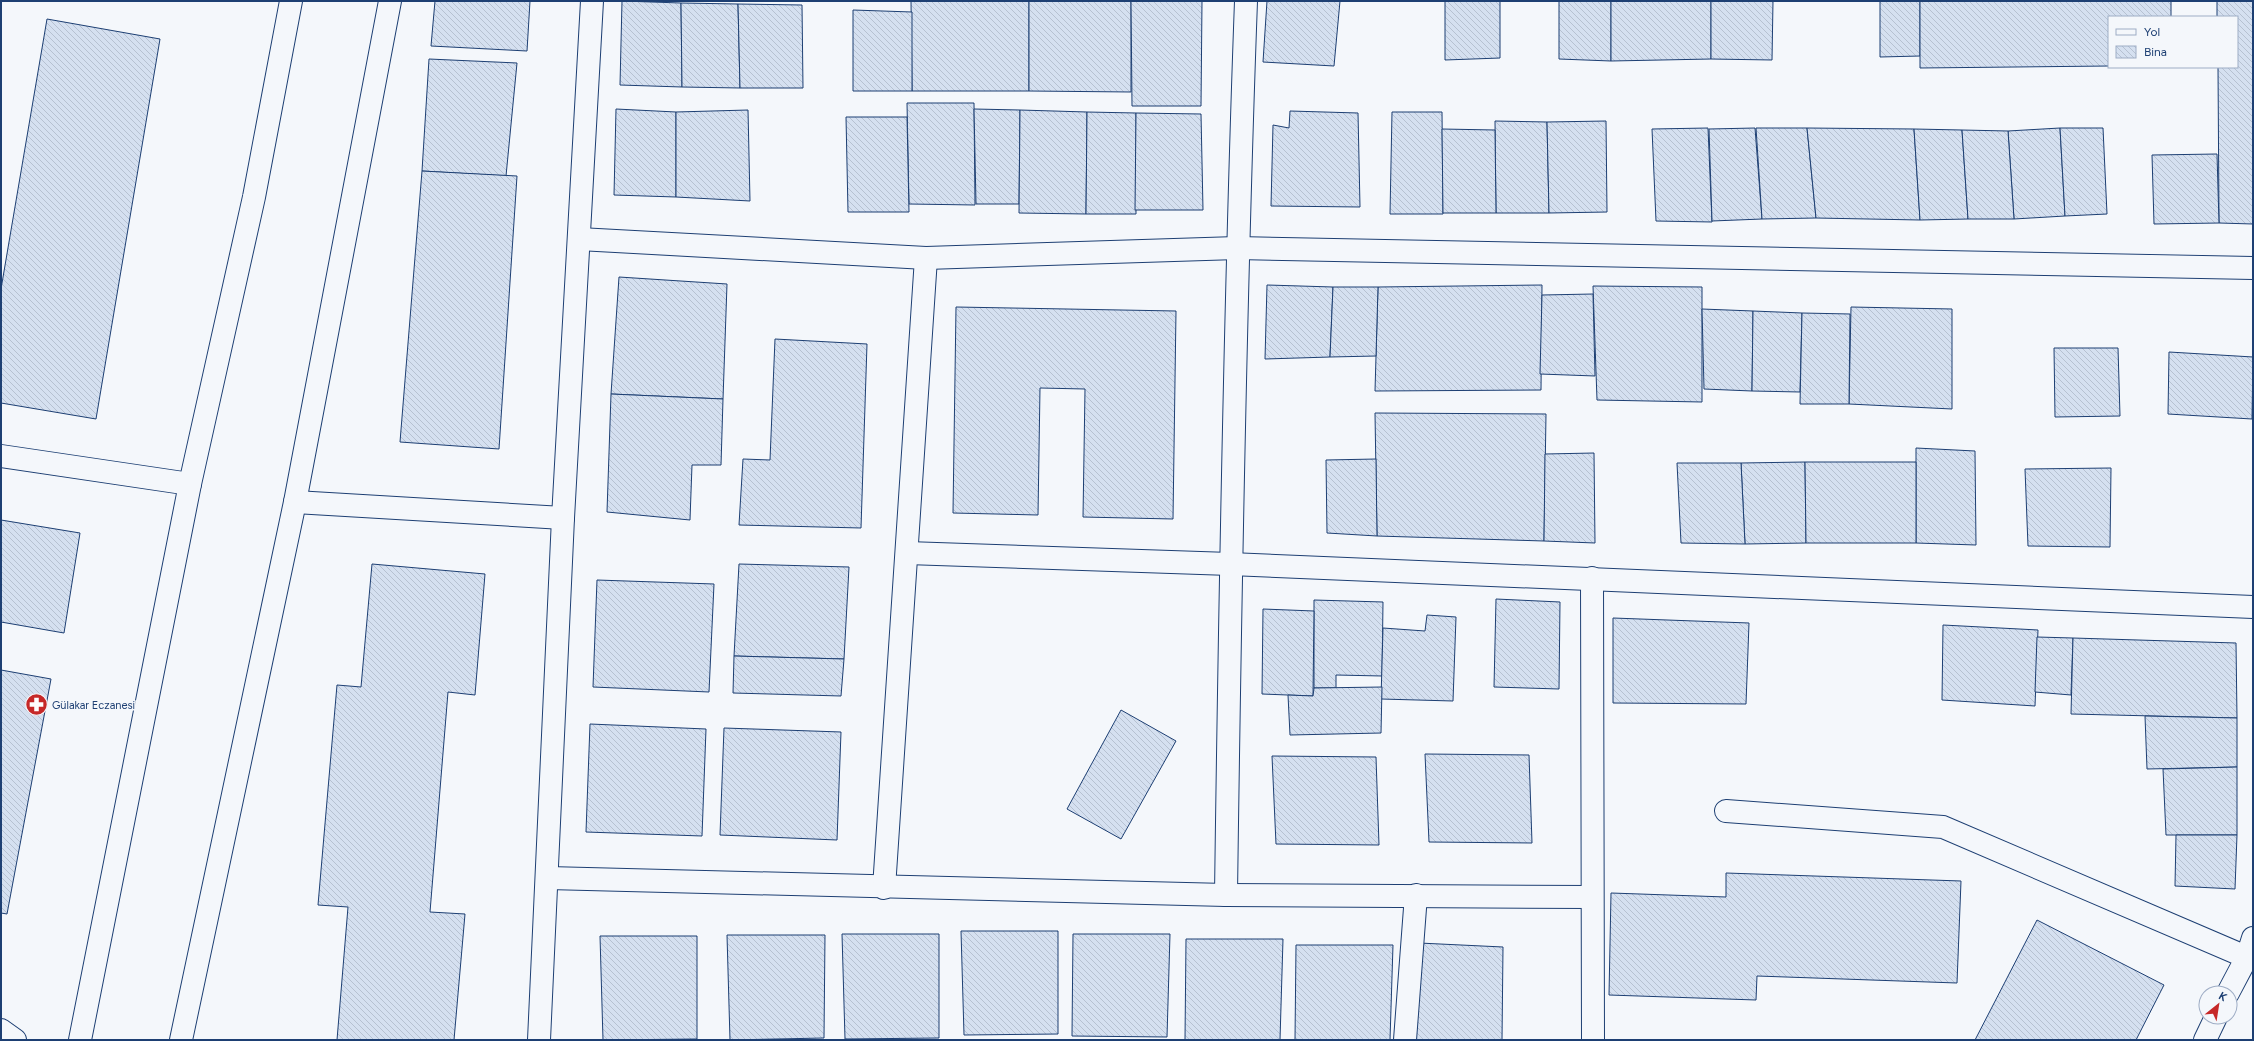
<svg xmlns="http://www.w3.org/2000/svg" width="2254" height="1041" font-family="Figtree,sans-serif">
	<style>
		.building { fill: url(#building-back-hatch); stroke: #1d3f73 }
		.lines { fill: none; stroke-linecap: round; stroke-linejoin: round }
		.minor-casing { stroke: #1d3f73; stroke-width: 24 }
		.minor { stroke: #f4f7fb; stroke-width: 22 }
		.labels { text-anchor: middle; dominant-baseline: central; stroke-width: 3; stroke-linejoin: round; paint-order: stroke }
		.poi-label { font-size: 11px; fill: #1d3f73; stroke: #f4f7fb; text-anchor: start }
	</style>
	<defs>
		<pattern id="building-back-hatch" width="6" height="6" patternUnits="userSpaceOnUse"><rect width="6" height="6" fill="#d5e0f0"/><path d="M-1 5l2 2M0 0l6 6M5-1l2 2" fill="none" stroke="#b6c1d1"/></pattern>
	</defs>
	<rect width="100%" height="100%" fill="#f4f7fb"/>
	<g class="building">
		<polygon points="435,1 530,1 527,51 431,46"/>
		<polygon points="622,1 681,3 682,87 620,85"/>
		<polygon points="911,1 1029,1 1029,91 912,91"/>
		<polygon points="1029,1 1131,1 1131,92 1029,91"/>
		<polygon points="1131,1 1202,1 1201,106 1132,106"/>
		<polygon points="1267,1 1340,1 1334,66 1263,62"/>
		<polygon points="1445,1 1500,1 1500,58 1445,60"/>
		<polygon points="1559,1 1611,1 1611,61 1559,59"/>
		<polygon points="1611,1 1711,1 1711,59 1611,61"/>
		<polygon points="1711,1 1773,1 1772,60 1711,59"/>
		<polygon points="1880,1 1920,1 1920,56 1880,57"/>
		<polygon points="1920,1 2171,1 2171,17 2109,17 2109,66 1920,68"/>
		<polygon points="2217,1 2253,1 2253,224 2219,223 2218,67 2237,67 2237,17 2217,17"/>
		<polygon points="681,3 738,4 740,88 682,87"/>
		<polygon points="738,4 802,5 803,88 740,88"/>
		<polygon points="853,10 912,12 912,91 853,91"/>
		<polygon points="47,19 160,39 96,419 1,403 1,289"/>
		<polygon points="429,59 517,63 506,176 422,171"/>
		<polygon points="907,103 974,103 975,205 909,204"/>
		<polygon points="616,109 676,112 676,197 614,195"/>
		<polygon points="974,109 1020,110 1019,204 976,204"/>
		<polygon points="748,110 750,201 676,197 676,112"/>
		<polygon points="1020,110 1087,112 1086,214 1019,213"/>
		<polygon points="1290,111 1358,113 1360,207 1271,206 1273,125 1289,128"/>
		<polygon points="1087,112 1136,113 1136,214 1086,214"/>
		<polygon points="1392,112 1442,112 1443,214 1390,214"/>
		<polygon points="1136,113 1201,114 1203,210 1135,210"/>
		<polygon points="846,117 907,117 909,212 848,212"/>
		<polygon points="1495,121 1547,122 1549,213 1496,213"/>
		<polygon points="1606,121 1607,212 1549,213 1547,122"/>
		<polygon points="1708,128 1712,222 1656,221 1652,129"/>
		<polygon points="1755,128 1762,219 1712,221 1709,129"/>
		<polygon points="1756,128 1807,128 1816,218 1762,219"/>
		<polygon points="1807,128 1914,129 1920,220 1816,218"/>
		<polygon points="2060,128 2065,216 2014,219 2008,131"/>
		<polygon points="2060,128 2103,128 2107,214 2065,216"/>
		<polygon points="1442,129 1495,130 1496,213 1443,213"/>
		<polygon points="1914,129 1962,130 1968,219 1920,220"/>
		<polygon points="1962,130 2008,131 2014,219 1968,219"/>
		<polygon points="2217,154 2219,223 2154,224 2152,155"/>
		<polygon points="422,171 517,176 499,449 400,442"/>
		<polygon points="619,277 727,284 723,399 611,394"/>
		<polygon points="1267,285 1333,287 1330,357 1265,359"/>
		<polygon points="1542,285 1541,390 1375,391 1378,287"/>
		<polygon points="1593,286 1702,287 1702,402 1597,400"/>
		<polygon points="1333,287 1378,287 1376,356 1330,357"/>
		<polygon points="1593,294 1595,376 1540,374 1542,295"/>
		<polygon points="956,307 1176,311 1173,519 1083,517 1085,389 1040,388 1038,515 953,513"/>
		<polygon points="1851,307 1952,309 1952,409 1849,404"/>
		<polygon points="1702,309 1753,311 1752,391 1704,389"/>
		<polygon points="1753,311 1802,313 1800,392 1752,391"/>
		<polygon points="1802,313 1850,314 1849,404 1800,404"/>
		<polygon points="775,339 867,344 861,528 739,525 743,459 770,460"/>
		<polygon points="2054,348 2118,348 2120,416 2055,417"/>
		<polygon points="2169,352 2253,357 2252,419 2168,414"/>
		<polygon points="611,394 723,399 721,465 692,465 690,520 607,512"/>
		<polygon points="1375,413 1546,414 1544,541 1377,536"/>
		<polygon points="1916,448 1975,451 1976,545 1916,543"/>
		<polygon points="1594,453 1595,543 1544,541 1545,454"/>
		<polygon points="1376,459 1377,536 1327,533 1326,460"/>
		<polygon points="1805,462 1806,543 1745,544 1741,463"/>
		<polygon points="1805,462 1916,462 1916,543 1806,543"/>
		<polygon points="1677,463 1741,463 1745,544 1681,543"/>
		<polygon points="2111,468 2110,547 2028,546 2025,469"/>
		<polygon points="1,520 80,533 64,633 1,622"/>
		<polygon points="372,564 485,574 475,695 448,692 430,912 465,914 454,1040 337,1040 348,907 318,905 337,685 361,687"/>
		<polygon points="739,564 849,567 844,659 734,656"/>
		<polygon points="597,580 714,584 709,692 593,687"/>
		<polygon points="1496,599 1560,602 1559,689 1494,687"/>
		<polygon points="1314,600 1383,602 1382,676 1336,675 1336,688 1314,688"/>
		<polygon points="1263,609 1314,611 1313,696 1262,694"/>
		<polygon points="1427,615 1456,617 1453,701 1381,699 1383,628 1425,631"/>
		<polygon points="1613,618 1749,623 1746,704 1613,703"/>
		<polygon points="1943,625 2038,630 2035,706 1942,700"/>
		<polygon points="2037,637 2073,638 2071,695 2035,692"/>
		<polygon points="2073,638 2236,643 2237,718 2071,714"/>
		<polygon points="734,656 844,659 841,696 733,693"/>
		<polygon points="1,670 51,679 7,914 1,913"/>
		<polygon points="1382,687 1381,733 1290,735 1288,695 1313,696 1314,688"/>
		<polygon points="1121,710 1176,741 1121,839 1067,809"/>
		<polygon points="2145,716 2237,718 2237,767 2147,769"/>
		<polygon points="590,724 706,729 702,836 586,832"/>
		<polygon points="724,728 841,732 837,840 720,835"/>
		<polygon points="1425,754 1529,755 1532,843 1429,842"/>
		<polygon points="1272,756 1376,757 1379,845 1276,844"/>
		<polygon points="2237,767 2237,835 2166,835 2163,769"/>
		<polygon points="2176,835 2237,835 2235,889 2175,886"/>
		<polygon points="1726,873 1961,881 1957,983 1757,976 1756,1000 1609,995 1611,893 1726,897"/>
		<polygon points="2037,920 2164,985 2136,1040 1975,1040"/>
		<polygon points="961,931 1058,931 1058,1034 964,1035"/>
		<polygon points="842,934 939,934 939,1038 845,1039"/>
		<polygon points="1073,934 1170,934 1167,1037 1072,1036"/>
		<polygon points="727,935 825,935 824,1038 730,1040"/>
		<polygon points="600,936 697,936 697,1039 603,1040"/>
		<polygon points="1186,939 1283,939 1280,1040 1185,1040"/>
		<polygon points="1419,943 1503,947 1502,1040 1414,1040"/>
		<polygon points="1296,945 1393,945 1390,1040 1295,1040"/>
	</g>
	<g class="lines">
		<defs>
			<g id="minor">
				<polyline points="579,239 926,258 1237,248 2253,268"/>
				<polyline points="1,456 190,484"/>
				<polyline points="295,502 563,518"/>
				<polyline points="907,553 1230,564 2253,607"/>
				<polyline points="1592,578 1593,1040"/>
				<polyline points="1726,811 1943,827 2253,960"/>
				<polyline points="548,878 1226,895 1592,897"/>
				<polyline points="884,888 926,258"/>
				<path d="M 1226,895 C 1230,597 1235,299 1246,1"/>
				<polyline points="2228,993 2247,957 2253,938"/>
				<polyline points="1,1030 15,1040"/>
				<polyline points="80,1040 190,484 254,197 291,1"/>
				<polyline points="181,1040 295,502 390,1"/>
				<polyline points="539,1040 563,518 592,1"/>
				<polyline points="1405,1040 1416,895"/>
				<polyline points="2205,1040 2216,1017"/>
			</g>
		</defs>
		<use href="#minor" class="minor-casing"/>
		<use href="#minor" class="minor"/>
	</g>
	<defs>
		<symbol id="pharmacy-disc" viewBox="-11 -11 22 22"><circle r="9.5" fill="#c62828" stroke="#f4f7fb"/><path d="M-2-6h4v4h4v4h-4v4h-4v-4h-4v-4h4Z" fill="#fff"/></symbol>
	</defs>
	<g fill-rule="evenodd">
		<use href="#pharmacy-disc" x="24" y="692" width="25" height="25"/>
	</g>
	<g class="labels">
		<g class="poi-label">
			<text x="52" y="705">Gülakar Eczanesi</text>
		</g>
	</g>
	<rect width="2254" height="1041" fill="none" stroke="#1d3f73" stroke-width="4"/>
	<rect x="2108" y="16" width="130" height="52" fill="#f4f7fb" stroke="#9eadc5"/>
	<rect x="2116" y="29" width="20" height="6" fill="#f4f7fb" stroke="#9eadc5"/>
	<text x="2144" y="36" font-size="12" fill="#1d3f73">Yol</text>
	<rect x="2116" y="46" width="20" height="12" fill="url(#building-back-hatch)" stroke="#9eadc5"/>
	<text x="2144" y="56" font-size="12" fill="#1d3f73">Bina</text>
	<g transform="translate(2218 1005) rotate(30)"><circle r="19" fill="#f4f7fb" stroke="#9eadc5"/>
	<path d="M0-3L7 15L0 10L-7 15Z" fill="#c62828"/>
	<text y="-6" font-size="11" font-weight="bold" text-anchor="middle" fill="#1d3f73">K</text>
	</g>
</svg>
